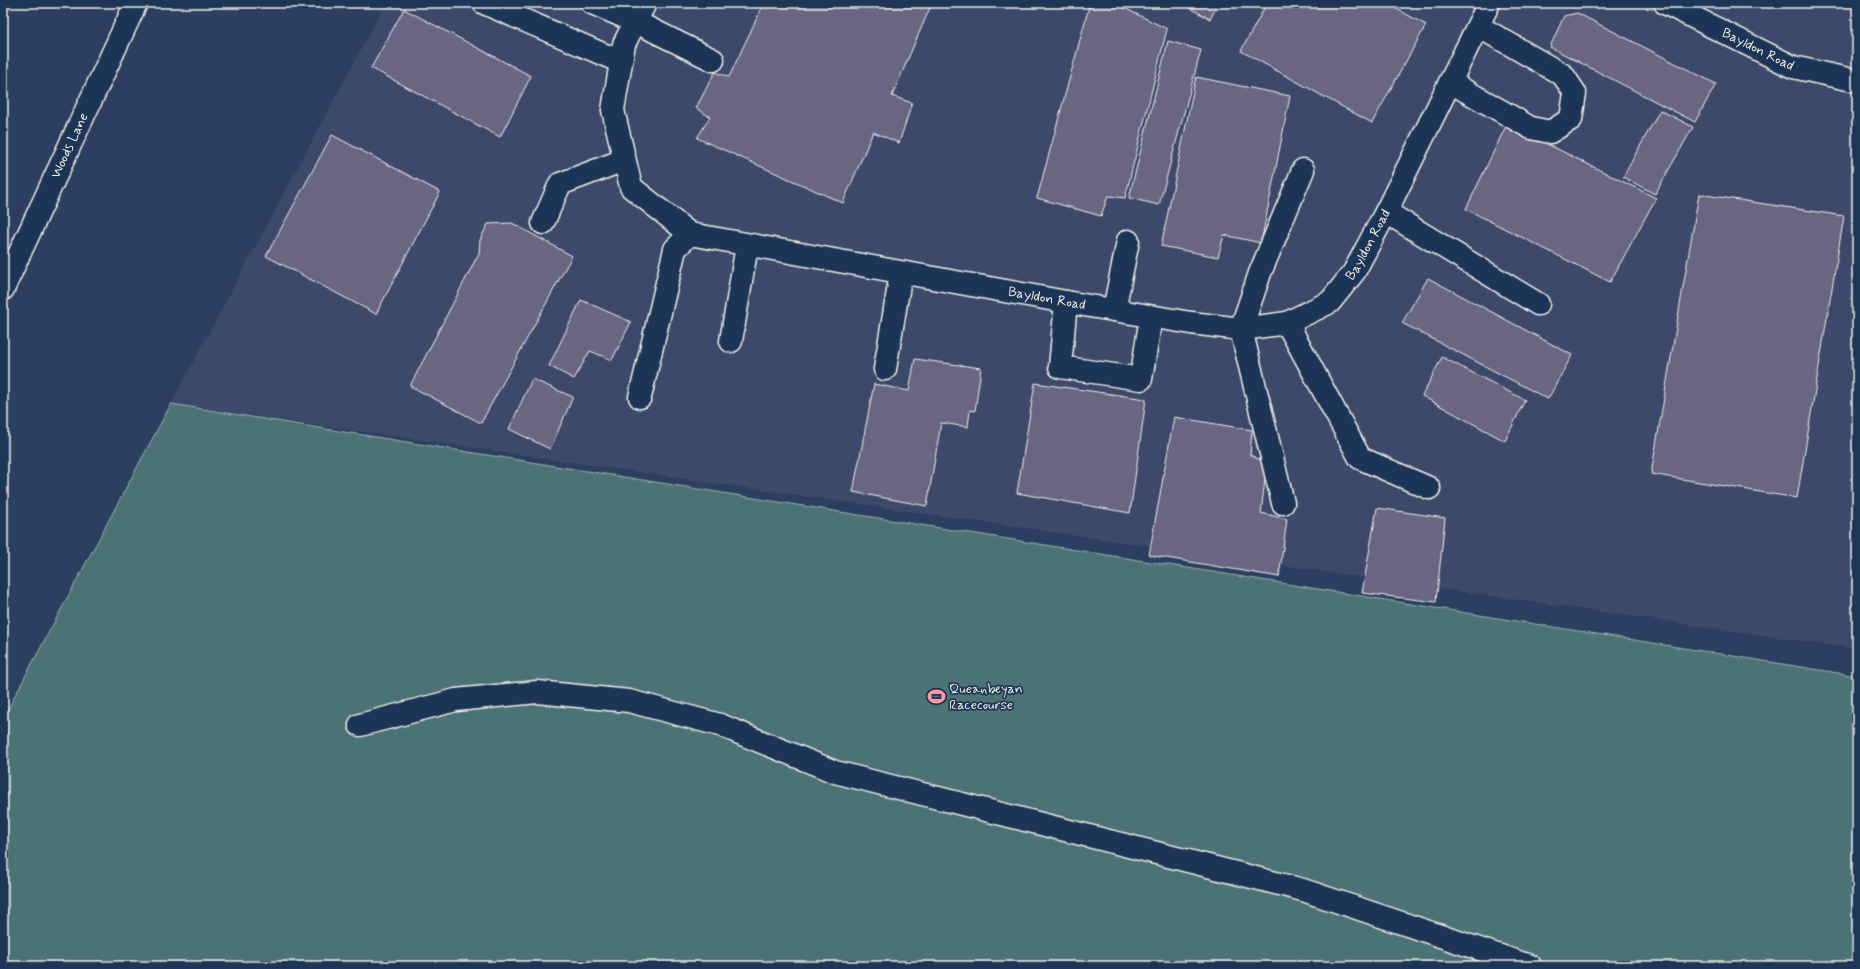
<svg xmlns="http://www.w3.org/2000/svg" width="1860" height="969" font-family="Mynerve,sans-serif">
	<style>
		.built { fill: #3e4a6a }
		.green { fill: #4b7376; stroke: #a0b2af }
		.building { fill: #696583; stroke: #f4f1e8 }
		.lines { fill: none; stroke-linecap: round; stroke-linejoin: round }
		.minor-casing { stroke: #f4f1e8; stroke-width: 25 }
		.minor { stroke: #1d3557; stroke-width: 22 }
		.labels { text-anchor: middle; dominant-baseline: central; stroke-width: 3.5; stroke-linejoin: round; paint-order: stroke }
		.street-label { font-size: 14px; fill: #f4f1e8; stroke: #1d3557 }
		.poi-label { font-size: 14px; fill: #f4f1e8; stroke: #1d3557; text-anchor: start }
	</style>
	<rect width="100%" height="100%" fill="#2c3f60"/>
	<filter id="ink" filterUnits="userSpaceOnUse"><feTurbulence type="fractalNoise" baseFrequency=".025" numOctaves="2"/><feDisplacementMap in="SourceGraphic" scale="8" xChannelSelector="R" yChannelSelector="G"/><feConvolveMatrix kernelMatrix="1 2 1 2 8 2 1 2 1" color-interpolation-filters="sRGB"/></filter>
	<g filter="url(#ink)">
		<polygon class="built" points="386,3 1857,3 1857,649 171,404"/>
		<polygon class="green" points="171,404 1857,676 1857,966 3,966 3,718"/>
		<g class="building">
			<polygon points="764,3 932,3 892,96 912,103 899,143 873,132 843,203 697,138 710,117 696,108 715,72 729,77"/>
			<polygon points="1090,3 1114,3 1167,29 1125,198 1108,196 1101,216 1037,198"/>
			<polygon points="1180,3 1219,3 1210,19"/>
			<polygon points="1267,3 1386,3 1426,25 1372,123 1241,51"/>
			<polygon points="404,9 531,76 500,137 371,68"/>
			<polygon points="1577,13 1716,84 1695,122 1550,47 1564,16"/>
			<polygon points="1168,41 1201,50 1159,205 1129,198"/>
			<polygon points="1196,77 1290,96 1261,243 1224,235 1218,257 1161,246"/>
			<polygon points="1660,110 1693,127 1655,194 1623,177"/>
			<polygon points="1507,124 1656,198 1610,282 1466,209"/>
			<polygon points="332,135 440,192 376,314 266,256"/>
			<polygon points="1699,194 1844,216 1797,498 1651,474"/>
			<polygon points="512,223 572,256 481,423 410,386 479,253 480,240 488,224"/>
			<polygon points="1428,278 1572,355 1548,399 1402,323"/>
			<polygon points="581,300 631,322 612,360 590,351 574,379 549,366"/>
			<polygon points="1442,357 1525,400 1505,441 1422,396"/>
			<polygon points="915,359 981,368 975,411 970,410 968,427 941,423 927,506 853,492 874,384 909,391"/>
			<polygon points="532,379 573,397 550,449 509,429"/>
			<polygon points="1035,383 1146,399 1130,513 1017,493"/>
			<polygon points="1174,417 1252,430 1250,455 1267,463 1261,513 1287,519 1279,577 1149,555"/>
			<polygon points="1377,508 1445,518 1436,602 1362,593"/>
		</g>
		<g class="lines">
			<defs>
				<g id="minor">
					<polyline points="484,3 621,62"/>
					<polyline points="592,3 636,22 713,60"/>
					<path id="s1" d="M 645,3 L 624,44 L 613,110 L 631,187 L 690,234 L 1066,302 L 1191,323 L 1241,329 L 1287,323 L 1330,302 L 1354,272 L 1386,212 L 1489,3"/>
					<path id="s2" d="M 1665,3 L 1793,67 L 1857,81"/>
					<polyline points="1450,82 1531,128 1550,132 1571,119 1575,93 1563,75 1478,26"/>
					<polyline points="1386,212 1538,304"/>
					<polyline points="543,223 560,184 624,160"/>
					<path id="s3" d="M 3,289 L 136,3"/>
					<polyline points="1066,302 1060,367 1141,379 1151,317"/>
					<polyline points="1114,310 1128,241"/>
					<polyline points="1287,323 1360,458 1429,488"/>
					<polyline points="731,341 747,245"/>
					<polyline points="885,369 901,273"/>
					<polyline points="640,397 675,249 690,234"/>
					<polyline points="1283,503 1241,329 1260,273 1303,170"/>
					<polyline points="360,725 456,700 537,692 629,701 720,725 835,772 1303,890 1530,966"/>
				</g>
			</defs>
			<use href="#minor" class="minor-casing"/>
			<use href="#minor" class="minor"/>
		</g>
	</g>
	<defs>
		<symbol id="stadium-bare" viewBox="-9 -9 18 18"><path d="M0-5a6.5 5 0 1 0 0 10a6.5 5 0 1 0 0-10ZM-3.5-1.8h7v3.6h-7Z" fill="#ff9aa2" stroke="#1d3557" stroke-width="2.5" paint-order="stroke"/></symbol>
	</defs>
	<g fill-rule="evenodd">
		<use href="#stadium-bare" x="924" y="684" width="25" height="25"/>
	</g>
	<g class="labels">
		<g class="street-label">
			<text stroke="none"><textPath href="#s2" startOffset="104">Bayldon Road</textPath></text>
			<text stroke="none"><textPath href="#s3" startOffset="158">Woods Lane</textPath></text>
			<text stroke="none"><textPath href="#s1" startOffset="990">Bayldon Road</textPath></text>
			<text stroke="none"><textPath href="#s1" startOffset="630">Bayldon Road</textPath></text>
		</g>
		<g class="poi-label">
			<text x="949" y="689">Queanbeyan<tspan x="949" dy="16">Racecourse</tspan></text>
		</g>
	</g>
	<rect width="1860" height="969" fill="none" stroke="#1d3557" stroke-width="16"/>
	<rect x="8" y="8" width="1844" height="953" fill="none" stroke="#f4f1e8" stroke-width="1.5" filter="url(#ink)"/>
</svg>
